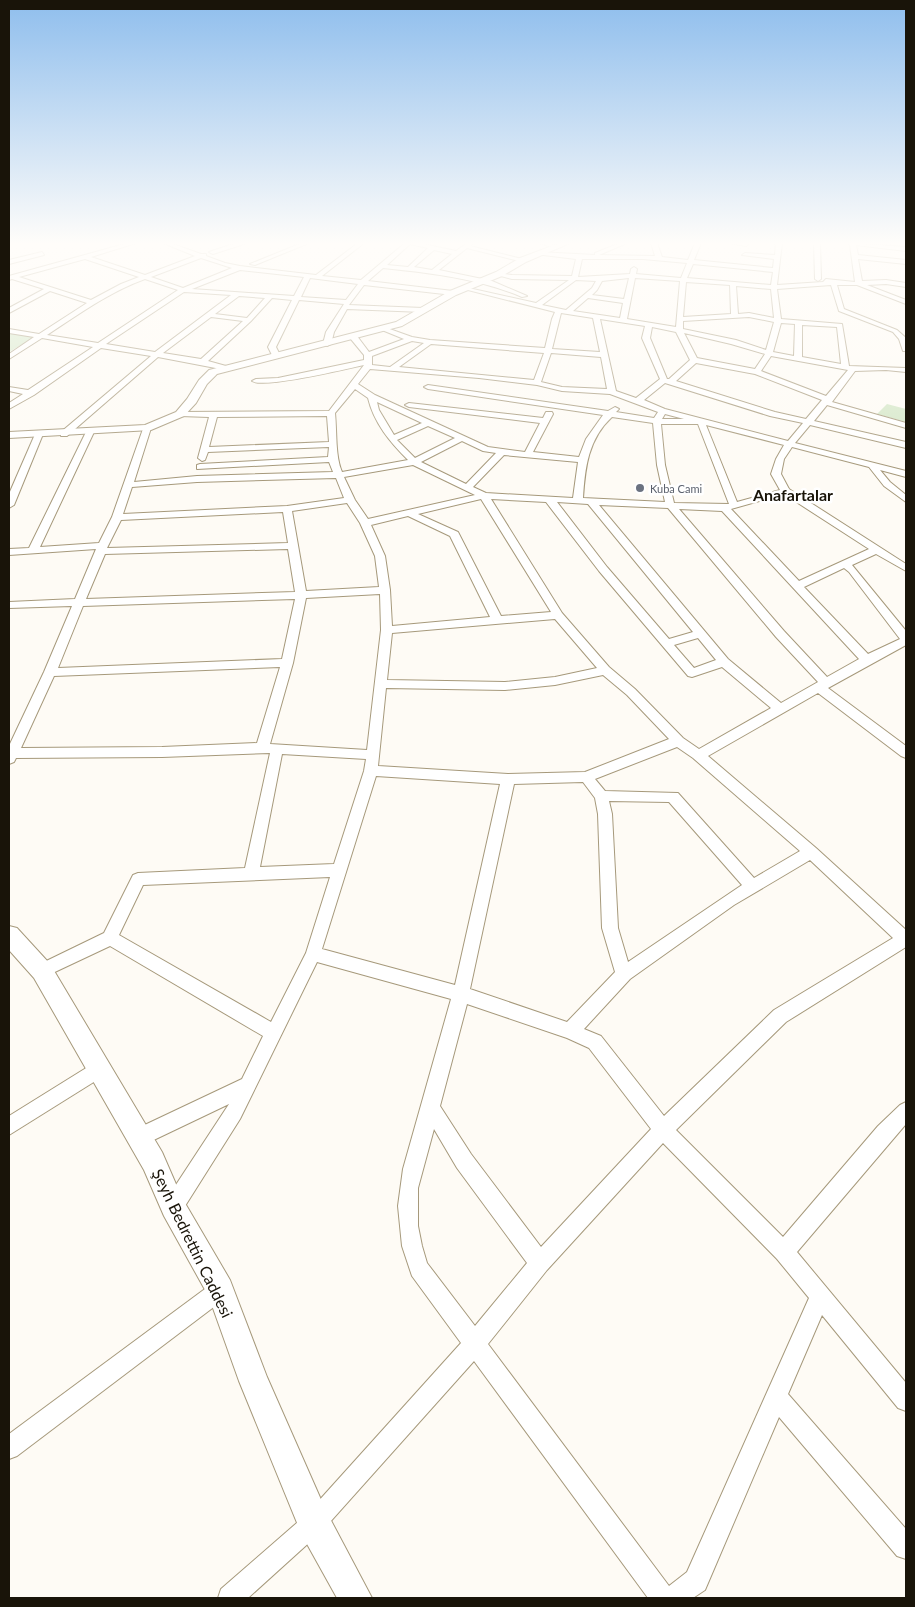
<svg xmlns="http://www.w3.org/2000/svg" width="915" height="1607" font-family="Lato,sans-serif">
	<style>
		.green { fill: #d4e7c7 }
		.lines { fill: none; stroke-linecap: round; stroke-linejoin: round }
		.street-casing { stroke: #a6997b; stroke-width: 2 }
		.secondary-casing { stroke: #a6997b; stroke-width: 2 }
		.street { fill: #fff; fill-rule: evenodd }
		.secondary { fill: #fff; fill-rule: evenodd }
		.worship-dot { fill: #6b7280; stroke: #fff; stroke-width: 2 }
		.labels { text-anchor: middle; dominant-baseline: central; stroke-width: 5; stroke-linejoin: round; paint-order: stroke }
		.far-worship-label { font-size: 11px; fill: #5b616d; stroke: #fff; text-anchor: start }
		.far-district-label { font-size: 16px; font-weight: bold; fill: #191409; stroke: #fff }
		.near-street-label { font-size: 16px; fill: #191409; stroke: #fff }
	</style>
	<rect width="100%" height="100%" fill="#fefbf5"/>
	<g class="green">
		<polygon points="9,333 35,337 9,352"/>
		<polygon points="887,404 906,409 906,422 877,414"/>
	</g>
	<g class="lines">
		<defs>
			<g id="street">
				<path d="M 128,243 L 136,243 L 91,257 L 145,275 L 195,256 L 163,243 L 170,243 L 201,254 L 206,254 L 206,256 L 225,263 L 240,266 L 316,275 L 358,243 L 364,243 L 322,276 L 361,280 L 405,243 L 418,243 L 456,251 L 467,243 L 473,243 L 470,246 L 526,260 L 523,262 L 467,248 L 439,270 L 492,281 L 527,296 L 522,297 C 477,278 431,273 383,268 L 368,281 L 453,291 L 456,293 L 453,295 L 364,285 L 349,305 L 423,308 L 426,310 L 423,312 L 347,309 L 334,332 L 331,344 L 327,346 L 323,344 L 326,332 L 344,304 L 299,300 L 276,347 L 280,355 L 276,357 L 273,357 L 268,347 L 292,300 L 272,298 L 251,321 L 208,361 L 226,366 L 226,370 L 158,357 L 67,436 L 61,436 L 61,432 L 151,356 L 101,348 L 34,395 L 9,409 L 9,403 L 23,394 L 9,391 L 9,387 L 28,390 L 93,347 L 42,338 L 9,359 L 9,354 L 34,337 L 9,333 L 9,329 L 39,334 L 87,303 L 50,291 L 9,313 L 9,308 L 44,289 L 12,279 L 9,280 L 9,276 ZM 410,244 L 428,248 L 408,267 L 387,265 ZM 434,250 L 452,254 L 432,270 L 414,267 ZM 201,258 L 232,268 L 183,288 L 151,277 ZM 85,259 L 139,277 L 121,284 L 91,300 L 19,277 ZM 240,270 L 304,277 L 294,296 L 192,289 ZM 310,278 L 358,284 L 346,300 L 301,297 ZM 145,279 L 178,290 L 98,343 L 47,335 C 79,314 109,292 145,279 ZM 184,292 L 231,295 L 155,352 L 106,344 ZM 239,296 L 265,298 L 247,318 L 215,314 ZM 211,317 L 243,321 L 201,359 L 163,353 Z"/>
				<polygon points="302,243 309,243 255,265 250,264"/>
				<polygon points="540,243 548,243 557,246 554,248"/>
				<path d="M 620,243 L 627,243 L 599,255 L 655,256 L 651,243 L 657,243 L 662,257 L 688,260 L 695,243 L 701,243 L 694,260 L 773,268 L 774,259 L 742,255 L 745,253 L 775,255 L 776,243 L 782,243 L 777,285 L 823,282 L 826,279 L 855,282 L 850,245 L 848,243 L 906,247 L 906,251 L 856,245 L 858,255 L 906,260 L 906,264 L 858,259 L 862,281 L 886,280 L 906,283 L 906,287 L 886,284 L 867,285 L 906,300 L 906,304 L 857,285 L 837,285 L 844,309 L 897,330 L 906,338 L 906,351 L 903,351 L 899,339 L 893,332 L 839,311 L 831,285 L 777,289 L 781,319 L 842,324 L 849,366 L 906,368 L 906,372 L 886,370 L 855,371 L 832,402 L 906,423 L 906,428 L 827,405 L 814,421 L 906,442 L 906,448 L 810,425 L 795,443 L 906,471 L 906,477 L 880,470 L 890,482 L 906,495 L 906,502 L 884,486 L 869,467 L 792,447 L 784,459 L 781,474 L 789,489 L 906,564 L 906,571 L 876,554 L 852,565 L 906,631 L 906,645 L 828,688 L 906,746 L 906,758 L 901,756 L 818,693 L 708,756 L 816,848 L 906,930 L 906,947 L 786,1022 L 676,1130 L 783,1237 L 878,1126 L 900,1105 L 906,1102 L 906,1124 L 797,1252 L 906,1383 L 906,1411 L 898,1408 L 822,1315 L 788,1394 L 906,1529 L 906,1559 L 897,1556 L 779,1417 L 705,1590 L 693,1598 L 648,1598 L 474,1361 L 322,1531 L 248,1598 L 218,1598 L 221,1589 L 306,1515 L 461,1343 L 412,1276 L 402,1246 L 398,1206 L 403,1169 L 451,999 L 317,962 L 240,1119 L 180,1214 L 173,1217 L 166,1214 L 163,1207 L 166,1200 L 229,1104 L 139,1147 L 132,1145 L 130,1138 L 132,1131 L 242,1079 L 263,1036 L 110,946 L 42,978 L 36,976 L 34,971 L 36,966 L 104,933 L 133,875 L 138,873 L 245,868 L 270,753 L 162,757 L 16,758 L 14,762 L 9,764 L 9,746 L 44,672 L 72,606 L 9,608 L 9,602 L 75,599 L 96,549 L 9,555 L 9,549 L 29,548 L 86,432 L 90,429 L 94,432 L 40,547 L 99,543 L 112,517 L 144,426 L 151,428 L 134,482 L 197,476 L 333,472 L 329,462 L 197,469 L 197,465 L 200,464 L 328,457 L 329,447 L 208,452 L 205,460 L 202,461 L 198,458 L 209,417 L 180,416 L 176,414 L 180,412 L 329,411 L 364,365 C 346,369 264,389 252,381 L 256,379 L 278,378 L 364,360 L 364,355 L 350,338 L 351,336 L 357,336 L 369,352 L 404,339 L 382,330 L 382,328 L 384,327 L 412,337 L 430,340 L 545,348 L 552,319 L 555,312 L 464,289 L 464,287 L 536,303 L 569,280 L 512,279 L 497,275 L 497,273 L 512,275 L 572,276 L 576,259 L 535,254 L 538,252 L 595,255 L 595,253 ZM 582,259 L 643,259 L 687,263 L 681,278 L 636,274 L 637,269 L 634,267 L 631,269 L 630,274 L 578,277 ZM 693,264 L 773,272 L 771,285 L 687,278 ZM 629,278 L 624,299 L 592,295 L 597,290 L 602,281 ZM 635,278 L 680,281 L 676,327 L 627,319 ZM 576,280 L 596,281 L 592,288 L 566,310 L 542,305 ZM 686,282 L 730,285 L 731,314 L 683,317 ZM 736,286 L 771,289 L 774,318 L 749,313 L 738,314 ZM 588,298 L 623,303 L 620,318 L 573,311 ZM 561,313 L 593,318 L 600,352 L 552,349 ZM 749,317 L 774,322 L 766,350 L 736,340 L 683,329 L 683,321 ZM 600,319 L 645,326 L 642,338 L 660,379 L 636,398 L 616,391 ZM 781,323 L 795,324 L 794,356 L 773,352 ZM 802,325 L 837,327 L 841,364 L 802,357 ZM 652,327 L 676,332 L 690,360 L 669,379 L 667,379 L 650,338 ZM 684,333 L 731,344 L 765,354 L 755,369 L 697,358 ZM 412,341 L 424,343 L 390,367 L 372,365 L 372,356 ZM 431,344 L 544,353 L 534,380 L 399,367 ZM 551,353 L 601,357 L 607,389 L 562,387 L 541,382 ZM 771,356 L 848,370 L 826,396 L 761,371 ZM 696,363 L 755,374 L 822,400 L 806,419 L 775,412 L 676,381 ZM 370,369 L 479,378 L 537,385 L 562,391 L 610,394 L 658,412 L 654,418 L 616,412 L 619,409 L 615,407 L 608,411 L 428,385 L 424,387 L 428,389 L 603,415 L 586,439 L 579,457 L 533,452 L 553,414 L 552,412 L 546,412 L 543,418 L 409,403 L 405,405 L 409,407 L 540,423 L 525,452 L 488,447 L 375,395 L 358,384 ZM 665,383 L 770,416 L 803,423 L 788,441 L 665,409 L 644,400 ZM 355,389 L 368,398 C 374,423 390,442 408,460 L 342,472 C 335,456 337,432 335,413 ZM 377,402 L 422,423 L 394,435 L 379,410 ZM 665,414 L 684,419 L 662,419 ZM 327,416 L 329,442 L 209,447 L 217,417 ZM 612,417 L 653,423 L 657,465 L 665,502 L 583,498 C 585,468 588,439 612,417 ZM 661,424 L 698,424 L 729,504 L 674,503 L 665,465 ZM 706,425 L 784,445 L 776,459 L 771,474 L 780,490 L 737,502 ZM 428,426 L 455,438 L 415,458 L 397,440 ZM 462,441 L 483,451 L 496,453 L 466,484 L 421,462 ZM 504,455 L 578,462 L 573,498 L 486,493 L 473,487 ZM 413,465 L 475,495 L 368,519 L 355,500 L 344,477 ZM 336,478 L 344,498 L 287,506 L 123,514 L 132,487 L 197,482 ZM 784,494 L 869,549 L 799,581 L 731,509 ZM 481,499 L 551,612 L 501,616 L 458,532 L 418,514 ZM 491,499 L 546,502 L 599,571 L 688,676 L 692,677 L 722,667 L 771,708 L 699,749 L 683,738 L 635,689 L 609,667 L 562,613 ZM 557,502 L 588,504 L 693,632 L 669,639 L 607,567 ZM 347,503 L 360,523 L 375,556 L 379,587 L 306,591 L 292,511 ZM 599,505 L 668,508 L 776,637 L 818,682 L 781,703 L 728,659 ZM 679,509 L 722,511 L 859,659 L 827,677 L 784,631 ZM 283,512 L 288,543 L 107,548 L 121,520 ZM 408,516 L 450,536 L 490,617 L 392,626 L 390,590 L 385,556 L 371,525 ZM 288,549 L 295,592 L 86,599 L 105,554 ZM 844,568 L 849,572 L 900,639 L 868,654 L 804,587 ZM 380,594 L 381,630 L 367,750 L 270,744 L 293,663 L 306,598 ZM 295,599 L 282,659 L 58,668 L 83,606 ZM 555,619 L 597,668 L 555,677 L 505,682 L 387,680 L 392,633 ZM 698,638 L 716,660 L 694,668 L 674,645 ZM 280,667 L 257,743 L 162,747 L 21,748 L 54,676 ZM 603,675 L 627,695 L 669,739 L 585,772 L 508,774 L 378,766 L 386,688 L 505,690 L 555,685 ZM 677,747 L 693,758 L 800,851 L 754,878 L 678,793 L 605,791 L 595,779 ZM 282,754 L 366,759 L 364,771 L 334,864 L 260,867 ZM 376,776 L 500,784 L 455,985 L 322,949 ZM 583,782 L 595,798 L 598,814 L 602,928 L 615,972 L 567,1022 L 470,989 L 514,784 ZM 609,801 L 669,802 L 742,885 L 628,962 L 618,928 L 612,814 ZM 810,860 L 893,938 L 774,1010 L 664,1116 L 601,1036 L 584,1029 L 630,979 L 734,905 ZM 330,877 L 306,953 L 271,1022 L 119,935 L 143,885 ZM 467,1004 L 567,1038 L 589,1048 L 651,1129 L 541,1247 L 471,1154 L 440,1106 ZM 434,1129 L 457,1168 L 527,1263 L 475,1326 L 427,1263 L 422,1246 L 418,1226 L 418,1188 ZM 663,1143 L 777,1259 L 809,1298 L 687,1572 L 669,1586 L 488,1344 L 547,1270 Z"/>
				<polygon points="730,243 748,243 749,244 746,246"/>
				<polygon points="814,243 820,243 821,279 818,281 815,279"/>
				<polygon points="42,252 44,255 9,264 9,260"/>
				<polygon points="36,432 43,434 14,505 9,508 9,494"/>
				<polygon points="99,1060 105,1063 108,1069 105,1075 9,1135 9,1116"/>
				<polygon points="220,1280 227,1283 230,1290 227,1297 17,1456 9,1459 9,1434 213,1283"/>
			</g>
			<g id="secondary">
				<polygon points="236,243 247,243 213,254 209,252"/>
				<polygon points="560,243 570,243 526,262 502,276 456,295 402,326 217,374 207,384 196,403 184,416 151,430 9,438 9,432 145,425 176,412 187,399 199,380 209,370 396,322 450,291 496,272 520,258"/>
				<polygon points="9,926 17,928 50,964 162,1152 182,1198 230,1280 267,1377 326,1511 372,1598 337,1598 302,1535 239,1381 209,1297 164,1216 144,1170 34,978 9,950"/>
			</g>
		</defs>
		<use href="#street" class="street-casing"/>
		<use href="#secondary" class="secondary-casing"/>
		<use href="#street" class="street"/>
		<use href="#secondary" class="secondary"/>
	</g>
	<linearGradient id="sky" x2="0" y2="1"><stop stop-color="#8fbeed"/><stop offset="0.52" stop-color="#fffdfa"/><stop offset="1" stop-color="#fffdfa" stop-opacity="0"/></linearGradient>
	<rect width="915" height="468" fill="url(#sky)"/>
	<circle class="worship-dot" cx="640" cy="488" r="5"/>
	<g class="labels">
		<g class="far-worship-label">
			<text x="650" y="488">Kuba Cami</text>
		</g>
		<g class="far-district-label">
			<text x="793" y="494">Anafartalar</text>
		</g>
		<g class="near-street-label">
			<text transform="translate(193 1243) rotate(64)">Şeyh Bedrettin Caddesi</text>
		</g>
	</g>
	<rect width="915" height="1607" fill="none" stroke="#191409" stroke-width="20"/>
</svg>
